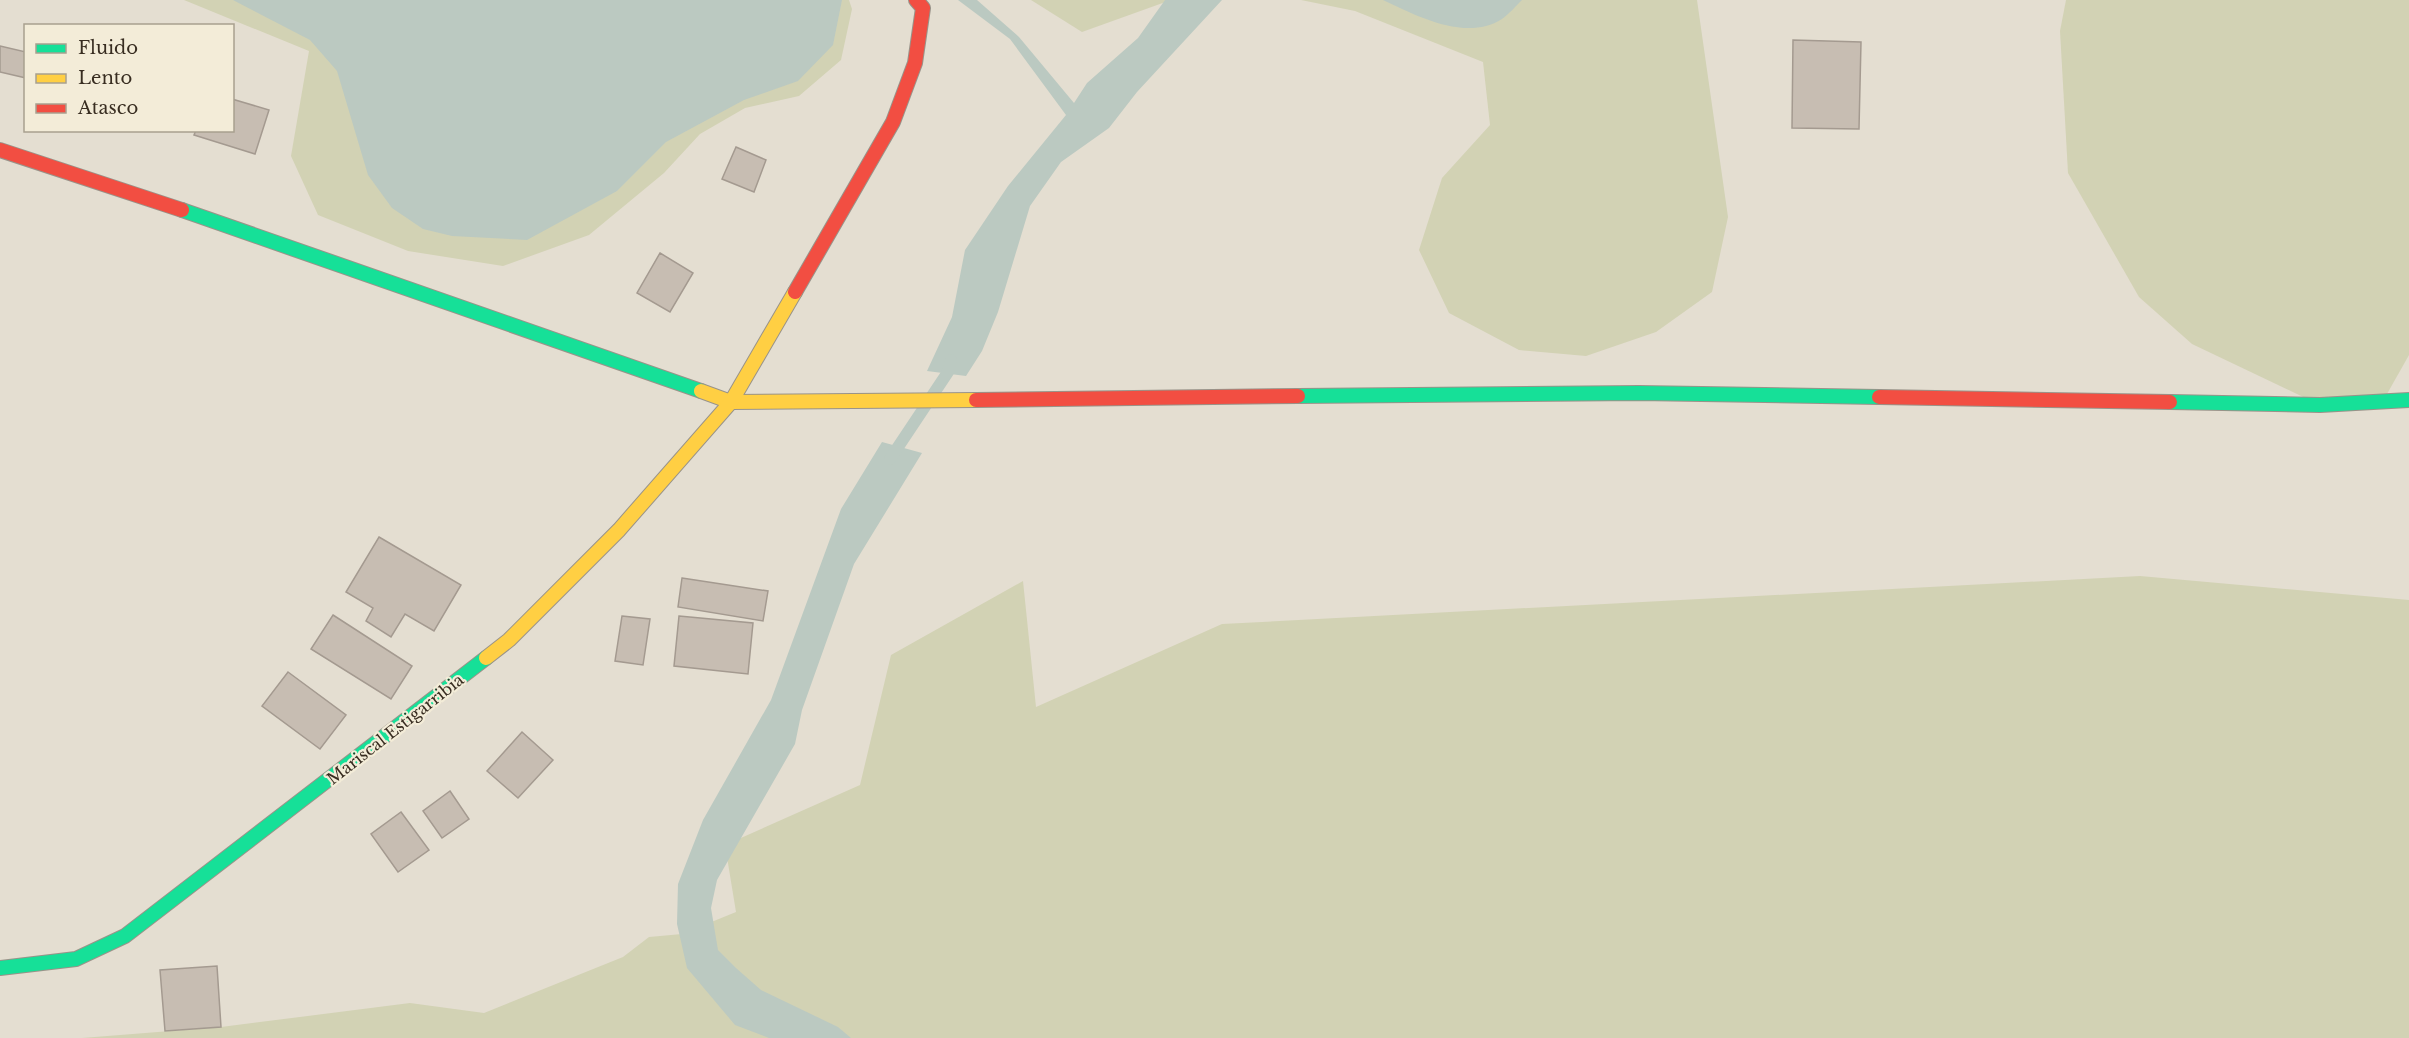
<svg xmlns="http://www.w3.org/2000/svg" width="2409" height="1038" font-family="'Libre Baskerville',serif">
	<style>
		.green { fill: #d2d2b4 }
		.water { fill: #bbc9c1 }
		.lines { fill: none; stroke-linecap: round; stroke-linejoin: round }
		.stream { stroke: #bbc9c1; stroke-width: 12 }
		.building { fill: #c7bdb2; stroke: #a49a90; stroke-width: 1.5 }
		.fast-casing { stroke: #999389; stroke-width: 16 }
		.slow-casing { stroke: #999389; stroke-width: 16 }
		.jam-casing { stroke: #999389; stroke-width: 16 }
		.fast { stroke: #16e098; stroke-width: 14 }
		.slow { stroke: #ffcf43; stroke-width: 14 }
		.jam { stroke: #f24e42; stroke-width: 14 }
		.labels { text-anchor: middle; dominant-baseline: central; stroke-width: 4.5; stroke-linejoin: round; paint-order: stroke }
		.street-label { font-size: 16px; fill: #382d21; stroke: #f3ecd8 }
	</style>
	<rect width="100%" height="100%" fill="#e4ded1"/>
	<g class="green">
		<polygon points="184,0 849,0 852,9 841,60 799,96 745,108 700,134 664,173 589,235 503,266 408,251 318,215 291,156 309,51"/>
		<polygon points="1031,0 1171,0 1082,32"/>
		<polygon points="1301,0 1697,0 1728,217 1712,292 1656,332 1586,356 1519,350 1449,313 1419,250 1442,178 1490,125 1483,62 1355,11"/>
		<polygon points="2066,0 2409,0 2409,355 2387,394 2320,405 2192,344 2139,297 2068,173 2060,31"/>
		<polygon points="2140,576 2409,600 2409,1038 82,1038 221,1027 410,1003 484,1013 623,957 649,937 682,934 736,912 725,845 860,785 891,655 1023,581 1036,707 1222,624"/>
	</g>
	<g class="water">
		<polygon points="233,0 842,0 833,45 798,81 744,100 666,142 617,191 527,240 452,236 423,229 392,208 368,175 337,71 310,40"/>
		<polygon points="958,0 977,0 1019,37 1074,103 1087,83 1138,38 1165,0 1222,0 1137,92 1109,128 1061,162 1030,206 998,312 982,351 966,376 927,371 952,317 965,250 1008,186 1066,115 1010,39"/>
		<path d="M 1383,0 L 1522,0 C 1516,6 1509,14 1502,19 C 1466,42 1417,16 1383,0 Z"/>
		<polygon points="882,442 922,453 854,564 802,710 795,744 717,880 711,908 718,950 736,968 761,990 838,1027 851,1038 769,1038 735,1025 687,968 677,924 678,884 703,820 771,700 841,509"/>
	</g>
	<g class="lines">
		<polyline class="stream" points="890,459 948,372 951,360"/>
	</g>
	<g class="building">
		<polygon points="1793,40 1861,42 1859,129 1792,128"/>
		<polygon points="0,46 26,52 26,78 0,72"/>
		<polygon points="232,99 269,110 255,154 194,135 196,130 232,130"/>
		<polygon points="736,147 766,160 754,192 722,179"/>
		<polygon points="660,253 693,273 670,312 637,293"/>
		<polygon points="379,537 461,585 434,631 405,614 391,637 366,621 373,608 346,592"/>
		<polygon points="682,578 768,591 763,621 678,607"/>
		<polygon points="333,615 412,666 391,699 311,649"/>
		<polygon points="622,616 650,619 643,665 615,661"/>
		<polygon points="679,616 753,623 748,674 674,666"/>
		<polygon points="288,672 346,715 320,749 262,706"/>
		<polygon points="522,732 553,760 518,798 487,771"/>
		<polygon points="450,791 469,819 442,838 423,811"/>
		<polygon points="401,812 429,850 398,872 371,834"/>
		<polygon points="217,966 221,1027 165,1031 160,970"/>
	</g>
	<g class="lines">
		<defs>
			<g id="fast">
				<polyline points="182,210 701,391"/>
				<polyline points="1298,396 1639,393 1879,397"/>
				<polyline points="2170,402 2320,405 2409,400"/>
				<polyline points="0,968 76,959 125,936 486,658"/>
			</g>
			<g id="slow">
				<polyline points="701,391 731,402 976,400"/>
				<polyline points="486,658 509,640 619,530 731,402 795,292"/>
			</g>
			<g id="jam">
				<polyline points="0,150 182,210"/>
				<polyline points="795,292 893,122 915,63 923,8 916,0"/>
				<polyline points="1879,397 2170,402"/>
				<polyline points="976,400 1298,396"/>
			</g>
		</defs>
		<use href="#fast" class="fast-casing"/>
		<use href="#slow" class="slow-casing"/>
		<use href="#jam" class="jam-casing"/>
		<use href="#fast" class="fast"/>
		<use href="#slow" class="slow"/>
		<use href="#jam" class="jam"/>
	</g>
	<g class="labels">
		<g class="street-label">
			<text transform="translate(395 729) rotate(-38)">Mariscal Estigarribia</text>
		</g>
	</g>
	<rect x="24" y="24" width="210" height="108" fill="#f3ecd8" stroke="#a8a08f" stroke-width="1.5"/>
	<rect x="36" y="44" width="30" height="9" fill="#16e098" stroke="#a8a08f" stroke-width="1.5"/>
	<text x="78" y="54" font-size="18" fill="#382d21">Fluido</text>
	<rect x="36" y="74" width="30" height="9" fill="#ffcf43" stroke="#a8a08f" stroke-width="1.5"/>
	<text x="78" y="84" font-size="18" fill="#382d21">Lento</text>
	<rect x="36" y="104" width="30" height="9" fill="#f24e42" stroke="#a8a08f" stroke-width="1.5"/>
	<text x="78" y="114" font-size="18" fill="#382d21">Atasco</text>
</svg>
